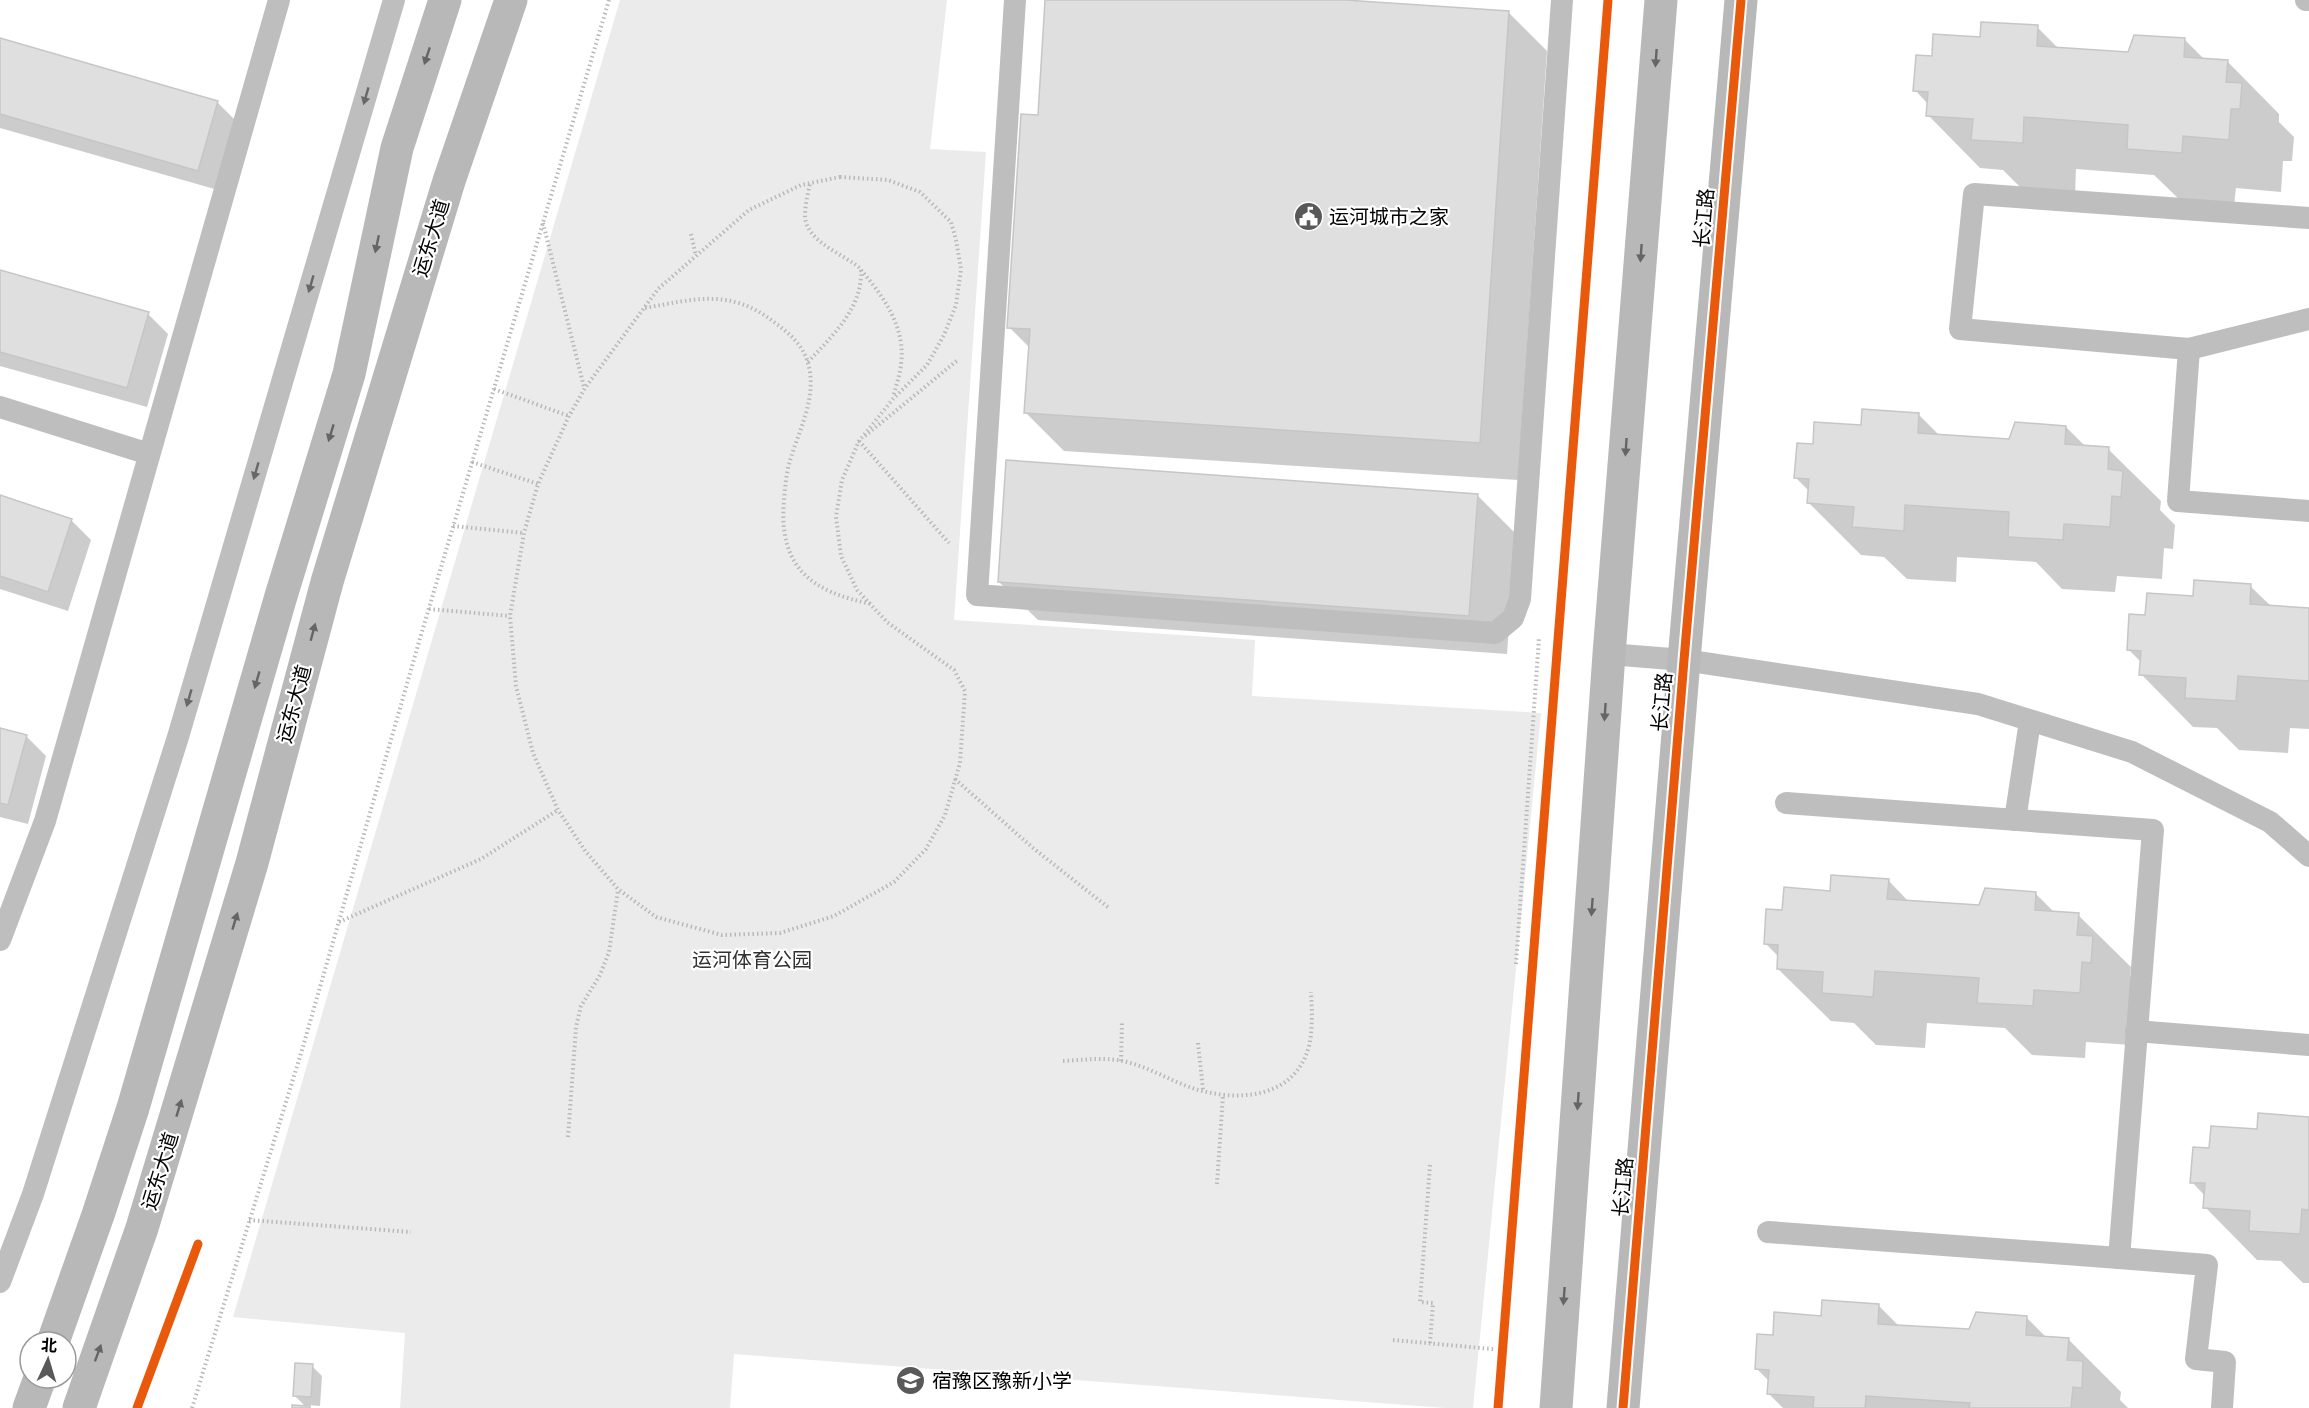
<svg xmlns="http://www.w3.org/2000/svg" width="2309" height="1408" font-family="'PT Sans','Noto Sans SC',sans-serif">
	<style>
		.green { fill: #ebebeb }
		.shadow { fill: #0003 }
		.building { fill: #dfdfdf; stroke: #c6c6c6; stroke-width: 1.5 }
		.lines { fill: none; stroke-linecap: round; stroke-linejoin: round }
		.path { stroke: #b9b9b9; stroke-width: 4; stroke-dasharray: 1.5 3; stroke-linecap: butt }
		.lane { stroke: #bebebe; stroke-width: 22 }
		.secondary { stroke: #b8b8b8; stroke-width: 33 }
		.cycleway-casing { stroke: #fff; stroke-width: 13 }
		.cycleway { stroke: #e8590c; stroke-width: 9 }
		.oneway { fill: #656565 }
		.oneway2 { fill: #686868 }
		.labels { text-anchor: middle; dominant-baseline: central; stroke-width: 4.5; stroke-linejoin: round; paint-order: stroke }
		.poi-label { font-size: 20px; fill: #000; stroke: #fff; text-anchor: start }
		.street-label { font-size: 20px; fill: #000; stroke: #fff }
		.park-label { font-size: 20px; fill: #323232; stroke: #fff }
	</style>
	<rect width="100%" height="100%" fill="#fff"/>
	<polygon class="green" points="620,0 947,0 930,149 986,152 954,620 1255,640 1252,696 1541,713 1473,1408 1445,1408 734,1354 730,1408 400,1408 405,1333 233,1317"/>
	<g class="shadow">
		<polygon points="1047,0 1323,0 1508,12 1547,51 1518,480 1064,451 1025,412 1030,348 1009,327 1039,116"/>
		<polygon points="2037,27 2059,49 2129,53 2185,40 2205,60 2227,61 2279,114 2279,122 2294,137 2292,161 2283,161 2281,192 2236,188 2234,205 2181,201 2154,175 2076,169 2075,195 2025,192 2003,170 1980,168 1928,115 1928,104 1915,90 1933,58 1981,39"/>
		<polygon points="0,39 217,102 237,122 218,190 0,128"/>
		<polygon points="0,272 148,314 168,334 147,407 0,366"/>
		<polygon points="1918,414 1940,436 2010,441 2066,427 2086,447 2108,449 2161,501 2160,510 2175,525 2173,549 2164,548 2162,579 2117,576 2115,592 2062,589 2036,562 1957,557 1956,582 1907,579 1884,557 1861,555 1809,503 1809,491 1796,478 1814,446 1862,426"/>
		<polygon points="1477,495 1516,534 1507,654 1038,620 999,582"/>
		<polygon points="0,496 71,520 91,540 68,611 0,589"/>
		<polygon points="2250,586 2272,607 2309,610 2309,729 2290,728 2288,753 2239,750 2217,728 2193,727 2141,674 2142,663 2128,649 2146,617 2194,598"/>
		<polygon points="0,729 26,736 46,756 28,824 0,817"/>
		<polygon points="1888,880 1909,902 1980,907 2035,893 2055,913 2078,915 2131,967 2130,976 2145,990 2132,1045 2086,1042 2085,1058 2032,1055 2005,1028 1927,1023 1925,1048 1876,1045 1854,1023 1831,1021 1778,969 1779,957 1766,944 1784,911 1832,892"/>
		<polygon points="2309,1118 2309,1283 2303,1283 2281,1261 2257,1260 2205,1207 2205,1196 2192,1182 2210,1150 2258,1131"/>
		<polygon points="1878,1305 1899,1326 1970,1331 2026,1317 2046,1337 2068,1339 2121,1392 2120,1400 2128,1408 1783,1408 1769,1394 1770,1382 1756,1368 1774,1336 1822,1317"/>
		<polygon points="312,1366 322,1376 320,1406 307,1405 309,1408 293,1408 307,1408 294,1395"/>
	</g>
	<g class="building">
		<polygon points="1045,0 1345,0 1509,11 1480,443 1024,413 1030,329 1007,328 1021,114 1038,115"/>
		<polygon points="1981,22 2038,25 2037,46 2128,52 2134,35 2185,38 2184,57 2228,60 2226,82 2242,83 2240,109 2231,109 2229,140 2183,136 2182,153 2127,149 2128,125 2024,117 2023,143 1971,140 1973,119 1926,116 1928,92 1913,91 1916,55 1932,56 1933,34 1980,37"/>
		<polygon points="0,38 218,101 198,171 0,114"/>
		<polygon points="0,270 149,312 127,388 0,352"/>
		<polygon points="1862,409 1919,413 1918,433 2009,439 2015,422 2066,426 2065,444 2109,447 2108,469 2123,471 2121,497 2112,496 2110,527 2064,524 2063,540 2008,537 2009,512 1905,505 1904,531 1852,527 1854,507 1807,503 1809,479 1794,478 1797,443 1813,444 1814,422 1861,425"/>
		<polygon points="1006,460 1478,494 1469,616 998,582"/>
		<polygon points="0,495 72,519 48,592 0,576"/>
		<polygon points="2194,580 2251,584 2250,604 2309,608 2309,681 2238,676 2236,701 2185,698 2186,678 2139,675 2141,651 2127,650 2129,614 2145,615 2147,593 2193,596"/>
		<polygon points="0,728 27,735 8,805 0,803"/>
		<polygon points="1831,875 1889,879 1887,899 1979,905 1985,888 2036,892 2035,910 2079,913 2077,935 2093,936 2091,963 2082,962 2080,993 2034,990 2033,1006 1977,1003 1979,978 1875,971 1873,997 1822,993 1823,972 1777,969 1778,945 1764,944 1766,909 1782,910 1784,887 1830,891"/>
		<polygon points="2258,1113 2309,1117 2309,1210 2302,1209 2300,1234 2249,1231 2250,1211 2203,1208 2205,1183 2190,1183 2193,1147 2209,1148 2211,1126 2257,1129"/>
		<polygon points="1822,1300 1879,1304 1878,1324 1969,1329 1976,1312 2027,1316 2026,1335 2069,1338 2067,1360 2083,1361 2082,1388 2073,1387 2071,1408 1969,1408 1970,1403 1866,1396 1865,1408 1813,1408 1814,1397 1767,1394 1769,1370 1755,1369 1757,1334 1773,1335 1774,1312 1821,1316"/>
		<polygon points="295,1363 313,1364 311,1397 293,1396"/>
		<polygon points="292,1405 310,1406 310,1408 292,1408"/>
	</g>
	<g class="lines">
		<g class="path">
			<polygon points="840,177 888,180 920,192 951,222 956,240 961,269 956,305 944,335 927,365 893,399 859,441 842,480 836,517 841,556 857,590 887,622 954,670 965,691 960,763 945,815 926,849 894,882 834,916 780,933 722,935 656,917 618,889 586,852 558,810 533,753 516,686 510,616 524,533 538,484 569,416 585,388 644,308 658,289 749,210 801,185"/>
			<polyline points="543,223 584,387"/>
			<polyline points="691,234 696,256"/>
			<path d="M 861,270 C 883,296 906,327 901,364 C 900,375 896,386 893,397"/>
			<path d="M 645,308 C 695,299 730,288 774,322 C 789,333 803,345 808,363 C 818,397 798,432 789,464 C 786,476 785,488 784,500 C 778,567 811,592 872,604"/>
			<path d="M 808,362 C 833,335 863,308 861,269 C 844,254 806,242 805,216 C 805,205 808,194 810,183"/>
			<polyline points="494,389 569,416"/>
			<polyline points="865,436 959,359"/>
			<polyline points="859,441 949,543"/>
			<polyline points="472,462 538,484"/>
			<polyline points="453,526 524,533"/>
			<polyline points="429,609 510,616"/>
			<polyline points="955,779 1033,848 1109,908"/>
			<polyline points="339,922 481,859 558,810"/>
			<polyline points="1516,964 1539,638"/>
			<polyline points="1198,1043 1203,1090"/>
			<path d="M 1063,1061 C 1083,1060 1103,1057 1122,1061 C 1148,1066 1170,1081 1195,1089 C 1238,1102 1295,1099 1309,1046 C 1313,1028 1312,1010 1311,992"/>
			<polyline points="1121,1061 1122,1022"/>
			<polyline points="568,1137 576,1027 581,1006 600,975 609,952 618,890"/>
			<polyline points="1217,1184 1223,1095"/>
			<polyline points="249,1220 411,1232"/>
			<polyline points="1393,1340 1503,1350"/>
			<polyline points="1430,1343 1433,1303 1420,1302 1430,1165"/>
			<polyline points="192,1408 302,1050 421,635 609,0"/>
		</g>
		<g class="lane">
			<polyline points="1015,0 977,595 1495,633 1513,618 1520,599 1562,0"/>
			<polyline points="2306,0 2309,0"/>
			<polyline points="2309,218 1974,194 1960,329 2189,349 2309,319"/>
			<polyline points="2189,349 2178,501 2309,511"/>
			<polyline points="0,407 149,454"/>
			<polyline points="1609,654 1684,660 1978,704 2132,752 2270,822 2309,856"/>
			<polyline points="2015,820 2030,721"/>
			<polyline points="0,940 45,821 279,0"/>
			<polyline points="2136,1031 2309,1045"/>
			<polyline points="1768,1232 2119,1258 2153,830 1786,803"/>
			<polyline points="2119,1258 2207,1265 2196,1359 2225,1362 2222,1408"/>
			<polyline points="0,1282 33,1194 178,737 394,0"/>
		</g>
		<g class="secondary">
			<polyline points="53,1342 98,1215 133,1108 281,596 349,374 397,148 445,0"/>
			<polyline points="29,1408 40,1378"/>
			<polyline points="79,1408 142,1228 252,863 327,582 449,181 511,0"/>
			<polyline points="1556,1408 1609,654 1661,0"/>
			<polyline points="1623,1408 1684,660 1741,0"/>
		</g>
		<defs>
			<g id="cycleway">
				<polyline points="137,1408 198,1244"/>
				<polyline points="1498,1408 1608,0"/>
				<polyline points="1623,1408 1684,660 1741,0"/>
			</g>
		</defs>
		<use href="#cycleway" class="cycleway-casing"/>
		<use href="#cycleway" class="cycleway"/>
	</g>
	<defs><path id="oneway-solid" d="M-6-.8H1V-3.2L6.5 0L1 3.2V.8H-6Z" transform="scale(1.5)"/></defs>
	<g class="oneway">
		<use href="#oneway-solid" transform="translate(427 56) rotate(108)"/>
		<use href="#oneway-solid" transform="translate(1656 58) rotate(94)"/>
		<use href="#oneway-solid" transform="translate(377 244) rotate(102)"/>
		<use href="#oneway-solid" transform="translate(1641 253) rotate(94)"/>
		<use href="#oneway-solid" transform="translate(331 433) rotate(107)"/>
		<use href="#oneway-solid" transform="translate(1626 447) rotate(94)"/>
		<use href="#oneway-solid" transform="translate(313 632) rotate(-75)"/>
		<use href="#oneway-solid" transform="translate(257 680) rotate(106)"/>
		<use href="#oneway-solid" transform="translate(1605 712) rotate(94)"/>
		<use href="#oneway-solid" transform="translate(1592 907) rotate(94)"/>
		<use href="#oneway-solid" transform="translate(235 921) rotate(-73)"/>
		<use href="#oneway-solid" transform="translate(1578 1101) rotate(94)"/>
		<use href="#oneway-solid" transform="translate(179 1108) rotate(-73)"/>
		<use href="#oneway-solid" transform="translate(1564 1296) rotate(94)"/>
		<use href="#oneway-solid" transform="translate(98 1353) rotate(-70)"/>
	</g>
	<g class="oneway2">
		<use href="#oneway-solid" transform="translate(366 96) rotate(106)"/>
		<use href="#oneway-solid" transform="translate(311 284) rotate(106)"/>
		<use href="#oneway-solid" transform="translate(256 471) rotate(106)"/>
		<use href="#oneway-solid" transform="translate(189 698) rotate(106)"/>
	</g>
	<defs>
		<symbol id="civic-disc" viewBox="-11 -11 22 22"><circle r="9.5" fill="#595959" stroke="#fff"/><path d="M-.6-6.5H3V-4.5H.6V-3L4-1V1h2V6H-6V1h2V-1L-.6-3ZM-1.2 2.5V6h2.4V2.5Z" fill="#fff"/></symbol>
		<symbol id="school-disc" viewBox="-11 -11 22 22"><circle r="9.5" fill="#595959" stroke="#fff"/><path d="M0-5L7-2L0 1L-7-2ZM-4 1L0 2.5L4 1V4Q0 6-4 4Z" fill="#fff"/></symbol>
	</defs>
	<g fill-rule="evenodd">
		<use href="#civic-disc" x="1292" y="200" width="33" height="33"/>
		<use href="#school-disc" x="894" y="1364" width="33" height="33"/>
	</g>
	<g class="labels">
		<g class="poi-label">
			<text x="1329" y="217">运河城市之家</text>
			<text x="932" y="1381">宿豫区豫新小学</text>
		</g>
		<g class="street-label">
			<text transform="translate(1704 218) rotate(-85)">长江路</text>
			<text transform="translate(431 238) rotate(-73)">运东大道</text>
			<text transform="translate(1662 702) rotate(-85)">长江路</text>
			<text transform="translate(294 704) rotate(-75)">运东大道</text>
			<text transform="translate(160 1171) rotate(-73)">运东大道</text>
			<text transform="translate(1623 1187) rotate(-85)">长江路</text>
		</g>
		<g class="park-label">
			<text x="752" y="960">运河体育公园</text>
		</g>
	</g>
	<g transform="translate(48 1360) rotate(4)"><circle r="28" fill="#ffffff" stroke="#999999" stroke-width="1.5"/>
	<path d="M0-4.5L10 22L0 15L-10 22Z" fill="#595959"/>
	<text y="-9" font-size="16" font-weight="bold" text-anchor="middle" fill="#000000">北</text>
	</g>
</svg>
